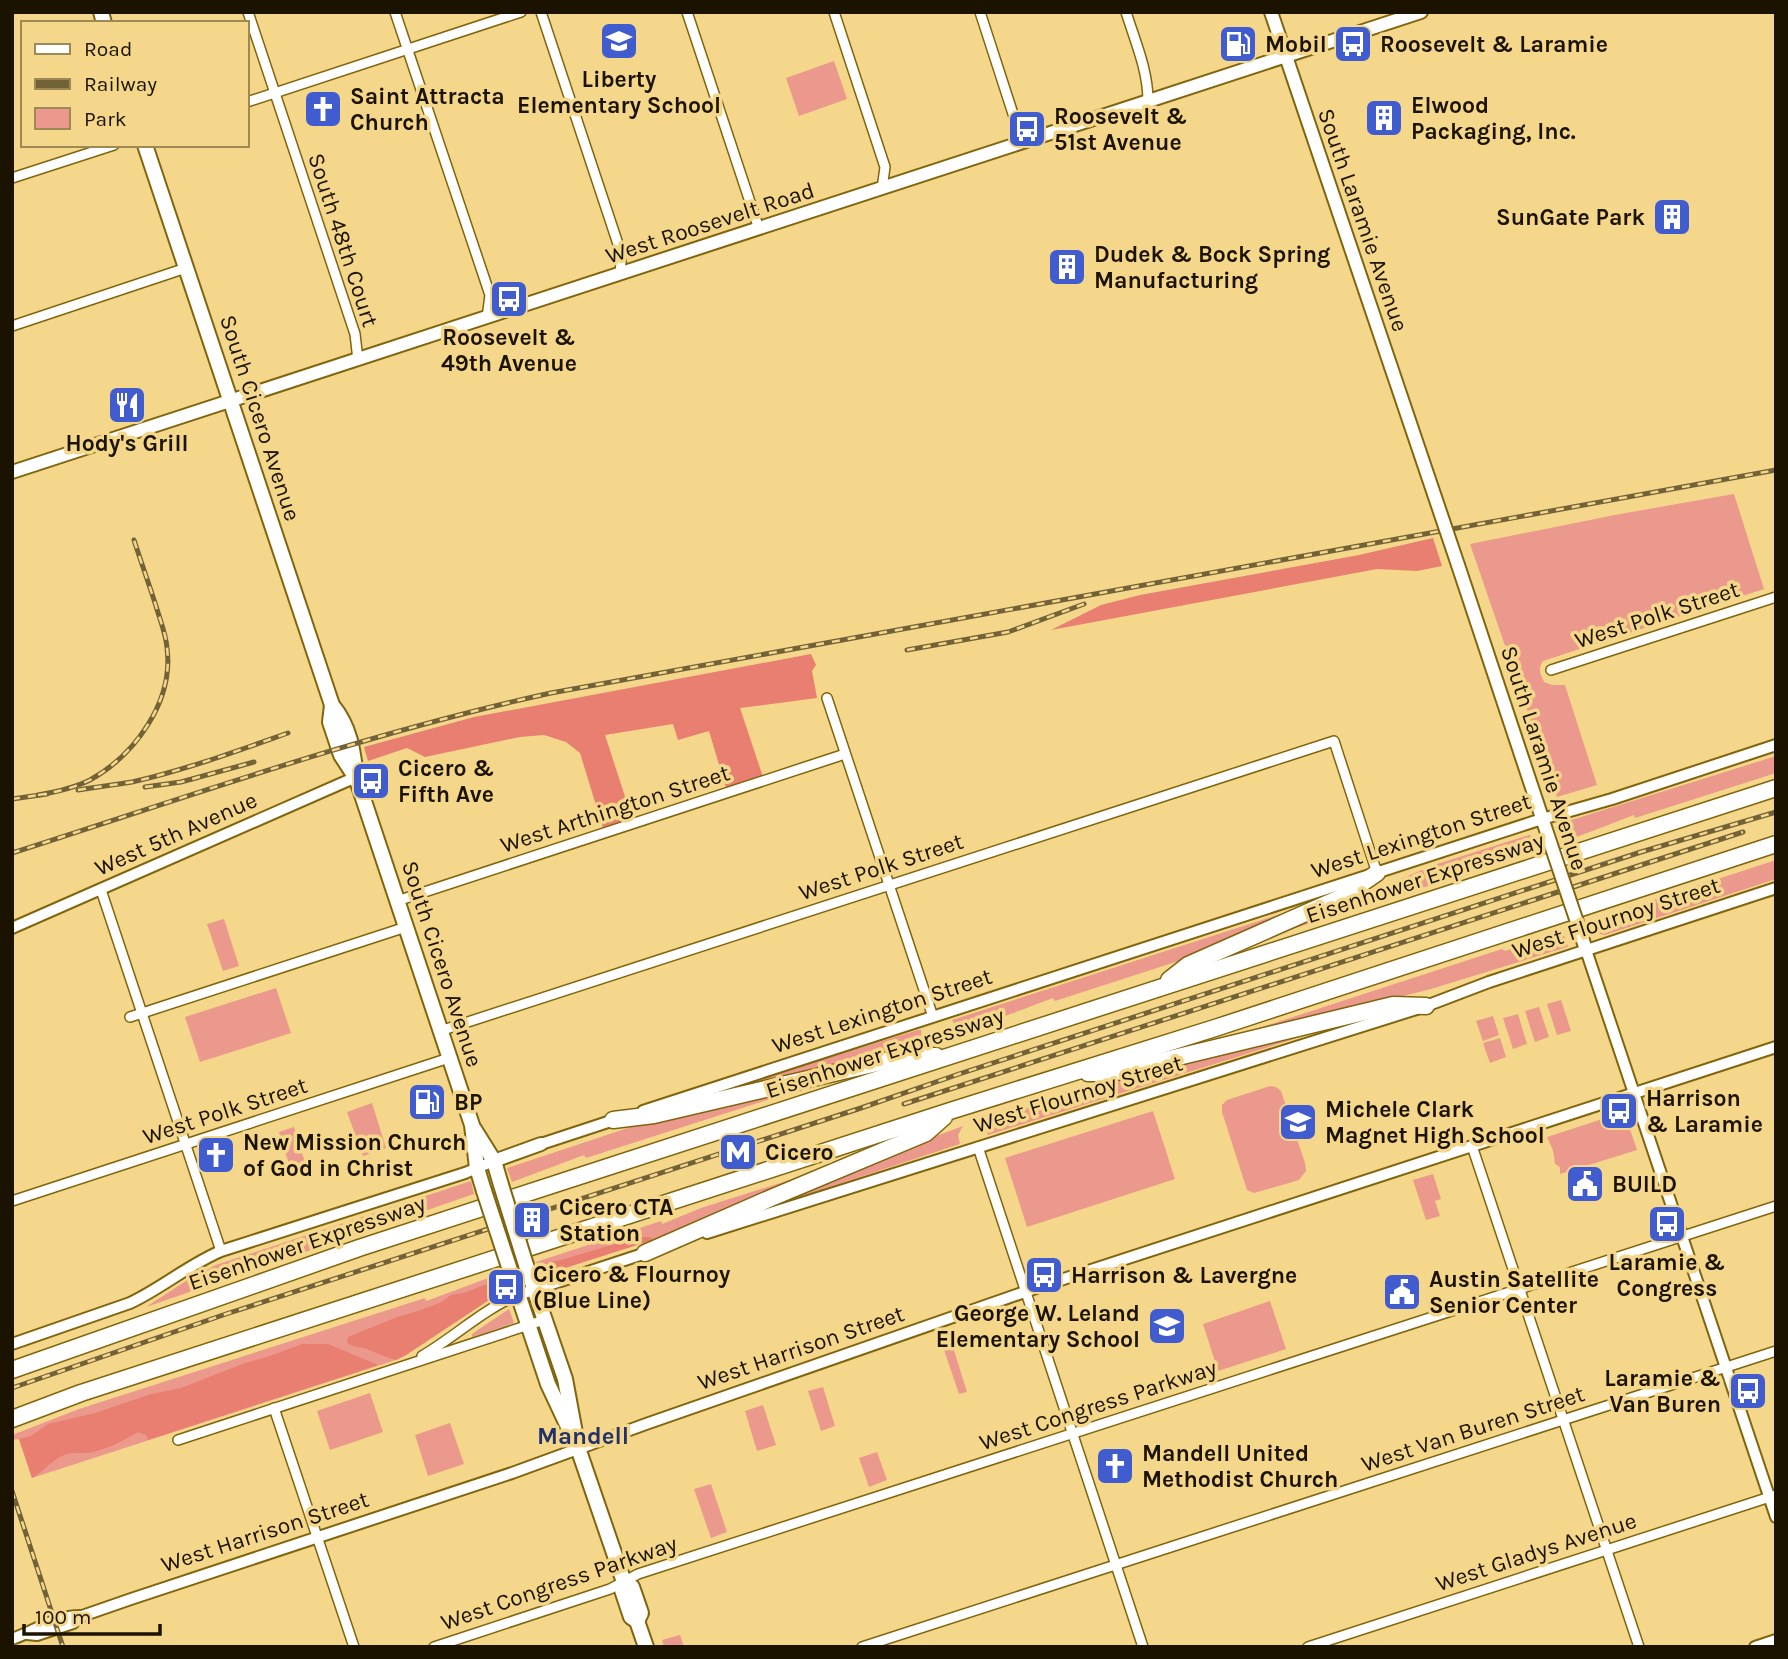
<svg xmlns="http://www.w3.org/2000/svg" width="1788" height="1659" font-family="Karla,sans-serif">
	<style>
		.green { fill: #eb998d }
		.forest { fill: #e87f70 }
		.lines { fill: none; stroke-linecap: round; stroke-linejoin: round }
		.minor-casing { stroke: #80650d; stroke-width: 12 }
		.tertiary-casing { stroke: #80650d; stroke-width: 14 }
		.secondary-casing { stroke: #80650d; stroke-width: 16 }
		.primary-casing { stroke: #80650d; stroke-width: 18 }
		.motorway-casing { stroke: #80650d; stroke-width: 19 }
		.minor { stroke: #fff; stroke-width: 9 }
		.tertiary { stroke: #fff; stroke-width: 10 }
		.secondary { stroke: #fff; stroke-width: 12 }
		.primary { stroke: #fff; stroke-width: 14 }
		.motorway { stroke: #fff; stroke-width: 16 }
		.rail-casing { stroke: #736238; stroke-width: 5 }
		.rail { stroke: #f4d78a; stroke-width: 2.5; stroke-dasharray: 8; stroke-linecap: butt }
		.secondary-bridge-casing { stroke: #80650d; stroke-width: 16; stroke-linecap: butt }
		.primary-bridge-casing { stroke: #80650d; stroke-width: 18; stroke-linecap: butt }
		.secondary-bridge { stroke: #fff; stroke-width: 12 }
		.primary-bridge { stroke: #fff; stroke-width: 14 }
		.labels { text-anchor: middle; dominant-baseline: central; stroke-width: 7; stroke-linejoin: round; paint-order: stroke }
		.poi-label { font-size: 23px; font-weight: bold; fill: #1b1300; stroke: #f4d78a; text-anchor: start }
		.street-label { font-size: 23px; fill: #1b1300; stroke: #f4d78a }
		.neighbourhood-label { font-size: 24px; font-weight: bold; fill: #22316a; stroke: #f4d78a }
	</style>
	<rect width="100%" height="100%" fill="#f4d78a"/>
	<g class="green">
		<polygon points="834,61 847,99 799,116 786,78"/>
		<path d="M 1734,494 L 1764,589 L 1543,661 C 1538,668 1540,674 1544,682 L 1552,685 L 1565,685 L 1597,785 L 1557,797 L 1470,544 L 1620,514 Z"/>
		<polygon points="1776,756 1776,773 1635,818 1634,815 1569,840 1563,825 1565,822"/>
		<polygon points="1529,835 1530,835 1537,853 1513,858 1395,897 1392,893 1338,914 1247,944 1434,865"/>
		<polygon points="1776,860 1776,879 1605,935 1600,934 1595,919"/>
		<polygon points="1308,905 1194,956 1055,1001 1053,998 952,1036 955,1034 957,1028 952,1020"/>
		<polygon points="224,919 239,966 223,971 207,924"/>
		<polygon points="1562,930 1568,946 1567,947 1431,989 1248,1035 1247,1032 1502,949 1505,951"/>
		<polygon points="276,988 291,1033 200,1062 185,1017"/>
		<polygon points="1561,1000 1571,1031 1557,1035 1547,1004"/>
		<polygon points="1539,1007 1549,1037 1535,1042 1525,1011"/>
		<polygon points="1518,1014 1527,1044 1513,1049 1503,1018"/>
		<polygon points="1493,1016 1499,1035 1483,1041 1476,1021"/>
		<polygon points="1361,1018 988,1135 983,1124 977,1122 1005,1115 1144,1070"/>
		<polygon points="918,1030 921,1030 922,1041 929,1044 911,1050 703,1096"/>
		<polygon points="1500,1038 1506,1057 1490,1063 1483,1043"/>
		<polygon points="1270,1086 1276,1087 1281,1091 1305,1163 1306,1171 1299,1180 1254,1193 1247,1190 1222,1112 1222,1105 1227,1100"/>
		<polygon points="794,1087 795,1091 586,1158 584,1155 512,1182 507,1168 634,1126"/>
		<polygon points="372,1103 386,1148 363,1156 347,1112"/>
		<polygon points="1153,1111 1175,1179 1027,1227 1005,1158"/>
		<polygon points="1624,1112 1637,1150 1560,1174 1560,1167 1555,1164 1553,1150 1547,1137"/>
		<polygon points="963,1126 958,1135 960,1144 751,1213 928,1139"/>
		<polygon points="294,1127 308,1172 293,1177 279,1132"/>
		<polygon points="815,1172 666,1235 540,1276 536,1262 661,1221 662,1224 701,1208"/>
		<polygon points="1433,1174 1441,1199 1435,1201 1440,1216 1426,1220 1413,1180"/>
		<polygon points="471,1181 474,1194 146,1307 189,1279 216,1265"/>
		<polygon points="499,1274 504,1290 406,1355 396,1360 32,1478 19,1439 12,1440 12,1435 79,1409 425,1298 426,1301 429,1300"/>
		<polygon points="1270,1301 1286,1349 1218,1371 1203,1324"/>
		<polygon points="509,1309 514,1323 472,1337 472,1334"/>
		<polygon points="952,1344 967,1392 959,1394 943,1347"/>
		<polygon points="823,1387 835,1426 821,1431 808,1391"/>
		<polygon points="370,1393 383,1432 330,1450 317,1411"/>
		<polygon points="763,1405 776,1445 757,1451 745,1411"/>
		<polygon points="450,1423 464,1464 428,1476 415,1435"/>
		<polygon points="877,1452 887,1480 869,1487 859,1458"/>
		<polygon points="711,1484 727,1532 711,1538 694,1489"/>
		<polygon points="680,1635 684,1647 664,1647 662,1640"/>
	</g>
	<g class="forest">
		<polygon points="1433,538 1442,566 1417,571 1377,569 1051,630 1101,605 1140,595 1359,555"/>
		<polygon points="811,654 816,665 812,671 817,698 740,708 763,777 726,788 709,731 678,740 673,724 605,735 632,818 603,828 580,753 566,742 544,735 520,737 425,757 407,748 368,761 364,747 474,717"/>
		<polygon points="639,1237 650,1237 653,1240 540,1276 537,1265 561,1260"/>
		<path d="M 492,1282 L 502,1283 L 504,1290 L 406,1355 L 396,1360 C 386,1357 378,1354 369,1350 C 361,1346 357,1349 347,1343 L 348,1337 L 397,1317 L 418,1311 L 442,1302 L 451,1295 L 464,1293 Z"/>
		<path d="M 302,1344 L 328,1344 L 378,1365 L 148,1440 L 146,1435 L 138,1432 C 125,1440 102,1452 86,1453 C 78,1454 71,1452 64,1455 C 53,1459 43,1472 32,1478 L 19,1439 L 31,1436 L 48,1424 L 95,1413 L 151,1394 L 181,1388 L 245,1363 L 267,1357 Z"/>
	</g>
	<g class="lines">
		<defs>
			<g id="minor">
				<polyline points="248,12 355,334 358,360"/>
				<polyline points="395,12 490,295 487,318"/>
				<polyline points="541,12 619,247 621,261 620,274"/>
				<polyline points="687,12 759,229"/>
				<polyline points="834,12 885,167 882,189"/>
				<polyline points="980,12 1015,120 1016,145"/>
				<path d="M 1126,12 C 1135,41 1148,70 1148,101"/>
				<polyline points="247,102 521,12"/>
				<polyline points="12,178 114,145"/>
				<polyline points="12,326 186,268"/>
				<polyline points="1551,670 1776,597"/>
				<polyline points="827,698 933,1017"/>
				<polyline points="101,890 221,1251"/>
				<polyline points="397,901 845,754"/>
				<polyline points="130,1017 406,927"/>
				<polyline points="440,1031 1334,741 1377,873"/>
				<polyline points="1472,1146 1639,1647"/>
				<polyline points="978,1147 1143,1647"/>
				<polyline points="12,1201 449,1058"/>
				<path d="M 422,1356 C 453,1338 485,1308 518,1295"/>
				<polyline points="274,1408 354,1647"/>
				<polyline points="178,1440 544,1320"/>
				<polyline points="434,1647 610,1589 638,1574 1776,1206"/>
				<polyline points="862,1647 1776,1351"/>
				<polyline points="1308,1647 1776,1495"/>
			</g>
			<g id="tertiary">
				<polyline points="12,928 356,777"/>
				<polyline points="1586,950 1776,1517"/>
				<polyline points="643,1111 1542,819 1612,799 1776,745"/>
				<polyline points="541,1144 617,1119"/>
				<polyline points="707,1233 1426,1006 1489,982 1776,888"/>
				<polyline points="518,1295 649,1252"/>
				<path d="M 12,1344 L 130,1303 C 162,1288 188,1265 221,1251 L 465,1173 L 494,1161"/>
				<polyline points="27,1634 37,1635 73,1623 82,1616 131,1599 512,1473 646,1424 1039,1287 1776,1047"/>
				<path d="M 12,1639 C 35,1631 56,1615 82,1616"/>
				<polyline points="1755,1647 1776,1640"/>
			</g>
			<g id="secondary">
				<polyline points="1271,12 1391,367"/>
				<polyline points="12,472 1421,12"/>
				<polyline points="1458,565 1551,845"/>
				<polyline points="1578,925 1586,950"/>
				<polyline points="494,1161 541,1144"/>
			</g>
			<g id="primary">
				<polyline points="101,12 104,23"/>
				<path d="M 145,145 L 332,705 C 350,727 353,750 356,777 L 472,1125 L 477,1168 L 484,1191"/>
				<polyline points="332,705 330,722 341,755 354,775"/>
				<polyline points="474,1129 494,1161 501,1185"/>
				<polyline points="526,1265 565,1379 575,1433"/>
				<polyline points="510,1270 548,1384 578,1448 624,1582 622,1590 631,1617 637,1621 646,1647"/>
				<polyline points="624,1582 632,1587 641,1613 637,1621"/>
			</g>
			<g id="motorway">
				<polyline points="1169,980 1188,965 1342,897 1377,873"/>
				<polyline points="1088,1073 1112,1073 1393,1005 1426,1006"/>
				<polyline points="613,1120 654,1115 907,1056 936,1056"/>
				<polyline points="645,1253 771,1198 926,1133 944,1117"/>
				<polyline points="12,1370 359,1248 549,1186 1776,788"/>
				<polyline points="12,1419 81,1393 950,1111 1215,1028 1776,844"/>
			</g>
		</defs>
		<use href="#minor" class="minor-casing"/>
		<use href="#tertiary" class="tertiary-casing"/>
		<use href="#secondary" class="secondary-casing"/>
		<use href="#primary" class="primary-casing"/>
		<use href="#motorway" class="motorway-casing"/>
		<use href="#minor" class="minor"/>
		<use href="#tertiary" class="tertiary"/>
		<use href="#secondary" class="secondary"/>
		<use href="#primary" class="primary"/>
		<use href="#motorway" class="motorway"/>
		<defs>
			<g id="rail">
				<polyline points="907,650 1008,632 1084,604"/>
				<polyline points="145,787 181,782 254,762"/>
				<path d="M 78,790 C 96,787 114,785 132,782 C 185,770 237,751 288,733"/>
				<path d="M 38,795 C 56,792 74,788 90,780 C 135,755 174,701 167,648 C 166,634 160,620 156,606 C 149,584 141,562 134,540"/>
				<polyline points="12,799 47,794"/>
				<path d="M 12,853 C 190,796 367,733 551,693 L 1776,470"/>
				<polyline points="904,1104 1743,832"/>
				<polyline points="12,1388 226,1314 858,1109 959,1074 1641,852 1776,812"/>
				<polyline points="12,1491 63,1647"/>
			</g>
		</defs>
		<use href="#rail" class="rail-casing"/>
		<use href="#rail" class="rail"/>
		<defs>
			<g id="secondary-bridge">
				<polyline points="1391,367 1458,565"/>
				<polyline points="1551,845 1578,925"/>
			</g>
			<g id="primary-bridge">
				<polyline points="501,1185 526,1265"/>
				<polyline points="484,1191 510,1270"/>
			</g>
		</defs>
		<use href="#secondary-bridge" class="secondary-bridge-casing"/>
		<use href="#primary-bridge" class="primary-bridge-casing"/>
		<use href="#secondary-bridge" class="secondary-bridge"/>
		<use href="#primary-bridge" class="primary-bridge"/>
	</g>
	<defs>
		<symbol id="school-square" viewBox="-11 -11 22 22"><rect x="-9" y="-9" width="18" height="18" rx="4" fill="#415ccf" stroke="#f4d78a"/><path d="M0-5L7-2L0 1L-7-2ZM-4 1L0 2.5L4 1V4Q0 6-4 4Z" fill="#fff"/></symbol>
		<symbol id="fuel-square" viewBox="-11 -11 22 22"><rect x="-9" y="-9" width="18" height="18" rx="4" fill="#415ccf" stroke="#f4d78a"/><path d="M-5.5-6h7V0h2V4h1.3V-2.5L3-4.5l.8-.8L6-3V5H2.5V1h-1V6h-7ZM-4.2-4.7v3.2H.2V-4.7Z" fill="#fff"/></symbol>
		<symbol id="bus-square" viewBox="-11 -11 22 22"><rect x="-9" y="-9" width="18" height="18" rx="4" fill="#415ccf" stroke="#f4d78a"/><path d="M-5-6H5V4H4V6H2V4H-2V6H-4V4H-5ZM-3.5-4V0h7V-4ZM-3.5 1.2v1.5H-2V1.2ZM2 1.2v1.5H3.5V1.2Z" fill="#fff"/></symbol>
		<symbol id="church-square" viewBox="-11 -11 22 22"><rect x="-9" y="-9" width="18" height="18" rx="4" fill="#415ccf" stroke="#f4d78a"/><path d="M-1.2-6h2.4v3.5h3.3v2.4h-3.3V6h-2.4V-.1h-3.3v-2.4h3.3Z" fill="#fff"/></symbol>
		<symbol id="building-square" viewBox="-11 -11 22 22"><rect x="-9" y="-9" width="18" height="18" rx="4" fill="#415ccf" stroke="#f4d78a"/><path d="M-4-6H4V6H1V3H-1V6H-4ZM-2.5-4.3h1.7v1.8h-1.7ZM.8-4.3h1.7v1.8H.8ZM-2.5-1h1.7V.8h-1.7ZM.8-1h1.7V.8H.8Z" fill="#fff"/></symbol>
		<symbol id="restaurant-square" viewBox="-11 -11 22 22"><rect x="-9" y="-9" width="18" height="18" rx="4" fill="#415ccf" stroke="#f4d78a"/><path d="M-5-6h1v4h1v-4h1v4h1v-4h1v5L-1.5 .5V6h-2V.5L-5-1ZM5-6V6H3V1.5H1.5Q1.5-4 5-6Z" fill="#fff"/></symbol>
		<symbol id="metro-square" viewBox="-11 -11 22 22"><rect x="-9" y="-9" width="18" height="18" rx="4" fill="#415ccf" stroke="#f4d78a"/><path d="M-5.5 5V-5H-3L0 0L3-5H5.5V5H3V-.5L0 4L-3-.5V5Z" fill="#fff"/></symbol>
		<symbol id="civic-square" viewBox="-11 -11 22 22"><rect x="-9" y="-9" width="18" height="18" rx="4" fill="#415ccf" stroke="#f4d78a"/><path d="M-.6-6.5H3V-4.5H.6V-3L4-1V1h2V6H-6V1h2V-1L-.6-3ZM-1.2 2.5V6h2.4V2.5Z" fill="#fff"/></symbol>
	</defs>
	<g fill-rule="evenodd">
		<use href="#school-square" x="597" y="19" width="44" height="44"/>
		<use href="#fuel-square" x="1216" y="22" width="44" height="44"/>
		<use href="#bus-square" x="1331" y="22" width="44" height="44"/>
		<use href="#church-square" x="301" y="87" width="44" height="44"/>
		<use href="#building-square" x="1362" y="96" width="44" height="44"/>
		<use href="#bus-square" x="1005" y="107" width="44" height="44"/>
		<use href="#building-square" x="1650" y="195" width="44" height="44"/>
		<use href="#building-square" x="1045" y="245" width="44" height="44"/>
		<use href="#bus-square" x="487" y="277" width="44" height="44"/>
		<use href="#restaurant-square" x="105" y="383" width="44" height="44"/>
		<use href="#bus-square" x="349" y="759" width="44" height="44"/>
		<use href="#fuel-square" x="405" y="1080" width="44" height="44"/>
		<use href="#bus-square" x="1597" y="1089" width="44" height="44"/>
		<use href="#school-square" x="1276" y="1100" width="44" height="44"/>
		<use href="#metro-square" x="716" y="1130" width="44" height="44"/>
		<use href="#church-square" x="194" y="1133" width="44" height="44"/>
		<use href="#civic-square" x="1563" y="1162" width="44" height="44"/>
		<use href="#building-square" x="510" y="1198" width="44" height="44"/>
		<use href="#bus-square" x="1645" y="1202" width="44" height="44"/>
		<use href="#bus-square" x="1022" y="1253" width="44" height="44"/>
		<use href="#bus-square" x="484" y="1265" width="44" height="44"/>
		<use href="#civic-square" x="1380" y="1270" width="44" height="44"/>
		<use href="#school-square" x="1145" y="1304" width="44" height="44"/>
		<use href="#bus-square" x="1726" y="1369" width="44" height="44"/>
		<use href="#church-square" x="1093" y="1444" width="44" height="44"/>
	</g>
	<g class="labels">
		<g class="poi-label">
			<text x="1265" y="44">Mobil</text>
			<text x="1380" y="44">Roosevelt &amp; Laramie</text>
			<text x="619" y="79" text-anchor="middle">Liberty<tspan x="619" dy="26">Elementary School</tspan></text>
			<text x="350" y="96">Saint Attracta<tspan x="350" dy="26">Church</tspan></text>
			<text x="1411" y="105">Elwood<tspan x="1411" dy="26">Packaging, Inc.</tspan></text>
			<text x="1054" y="116">Roosevelt &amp;<tspan x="1054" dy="26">51st Avenue</tspan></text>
			<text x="1645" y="217" text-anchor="end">SunGate Park</text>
			<text x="1094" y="254">Dudek &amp; Bock Spring<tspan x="1094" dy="26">Manufacturing</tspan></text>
			<text x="509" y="337" text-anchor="middle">Roosevelt &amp;<tspan x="509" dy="26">49th Avenue</tspan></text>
			<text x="127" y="443" text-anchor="middle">Hody's Grill</text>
			<text x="398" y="768">Cicero &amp;<tspan x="398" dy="26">Fifth Ave</tspan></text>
			<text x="1646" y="1098">Harrison<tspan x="1646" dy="26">&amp; Laramie</tspan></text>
			<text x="454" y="1102">BP</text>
			<text x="1325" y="1109">Michele Clark<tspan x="1325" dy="26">Magnet High School</tspan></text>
			<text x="243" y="1142">New Mission Church<tspan x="243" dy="26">of God in Christ</tspan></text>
			<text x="765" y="1152">Cicero</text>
			<text x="1612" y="1184">BUILD</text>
			<text x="559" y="1207">Cicero CTA<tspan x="559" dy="26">Station</tspan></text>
			<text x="1667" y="1262" text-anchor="middle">Laramie &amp;<tspan x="1667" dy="26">Congress</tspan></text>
			<text x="533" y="1274">Cicero &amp; Flournoy<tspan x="533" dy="26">(Blue Line)</tspan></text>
			<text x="1071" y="1275">Harrison &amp; Lavergne</text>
			<text x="1429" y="1279">Austin Satellite<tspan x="1429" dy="26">Senior Center</tspan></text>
			<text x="1140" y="1313" text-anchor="end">George W. Leland<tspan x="1140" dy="26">Elementary School</tspan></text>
			<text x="1721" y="1378" text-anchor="end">Laramie &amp;<tspan x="1721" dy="26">Van Buren</tspan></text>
			<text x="1142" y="1453">Mandell United<tspan x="1142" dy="26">Methodist Church</tspan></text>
		</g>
		<g class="street-label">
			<text transform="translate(1363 220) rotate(71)">South Laramie Avenue</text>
			<text transform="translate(710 223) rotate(-18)">West Roosevelt Road</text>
			<text transform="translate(343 240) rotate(72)">South 48th Court</text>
			<text transform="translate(260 418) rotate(72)">South Cicero Avenue</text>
			<text transform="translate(1657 615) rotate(-18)">West Polk Street</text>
			<text transform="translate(1544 758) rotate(72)">South Laramie Avenue</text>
			<text transform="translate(615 809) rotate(-18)">West Arthington Street</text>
			<text transform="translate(176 834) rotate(-24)">West 5th Avenue</text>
			<text transform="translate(1421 836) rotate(-18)">West Lexington Street</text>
			<text transform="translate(881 867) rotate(-18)">West Polk Street</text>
			<text transform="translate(1425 878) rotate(-18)">Eisenhower Expressway</text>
			<text transform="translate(1616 918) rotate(-18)">West Flournoy Street</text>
			<text transform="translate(442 964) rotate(72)">South Cicero Avenue</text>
			<text transform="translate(882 1011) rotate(-18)">West Lexington Street</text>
			<text transform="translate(885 1053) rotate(-18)">Eisenhower Expressway</text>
			<text transform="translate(1078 1094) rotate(-17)">West Flournoy Street</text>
			<text transform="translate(225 1111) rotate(-18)">West Polk Street</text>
			<text transform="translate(307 1243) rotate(-19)">Eisenhower Expressway</text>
			<text transform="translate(801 1348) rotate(-19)">West Harrison Street</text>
			<text transform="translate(1098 1405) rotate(-18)">West Congress Parkway</text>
			<text transform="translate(1473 1429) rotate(-18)">West Van Buren Street</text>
			<text transform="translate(265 1532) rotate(-18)">West Harrison Street</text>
			<text transform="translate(1536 1552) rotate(-18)">West Gladys Avenue</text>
			<text transform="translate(559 1583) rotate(-19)">West Congress Parkway</text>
		</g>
		<g class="neighbourhood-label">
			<text x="583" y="1436">Mandell</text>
		</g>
	</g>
	<rect width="1788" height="1659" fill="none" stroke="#1b1300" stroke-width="28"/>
	<rect x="21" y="21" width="228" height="126" fill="#f4d78a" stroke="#9d8953" stroke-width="2"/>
	<rect x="35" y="44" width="35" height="10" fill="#ffffff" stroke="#9d8953" stroke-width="2"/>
	<text x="84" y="56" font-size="21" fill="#1b1300">Road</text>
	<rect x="35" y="79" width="35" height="10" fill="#736238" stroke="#9d8953" stroke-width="2"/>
	<text x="84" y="91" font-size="21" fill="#1b1300">Railway</text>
	<rect x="35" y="108" width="35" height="21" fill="#eb998d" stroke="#9d8953" stroke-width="2"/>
	<text x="84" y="126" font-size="21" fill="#1b1300">Park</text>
	<path d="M24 1624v10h136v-10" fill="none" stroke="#1b1300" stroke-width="3.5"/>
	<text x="35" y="1624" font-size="21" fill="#1b1300" stroke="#f4d78a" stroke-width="5" paint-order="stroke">100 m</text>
</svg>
